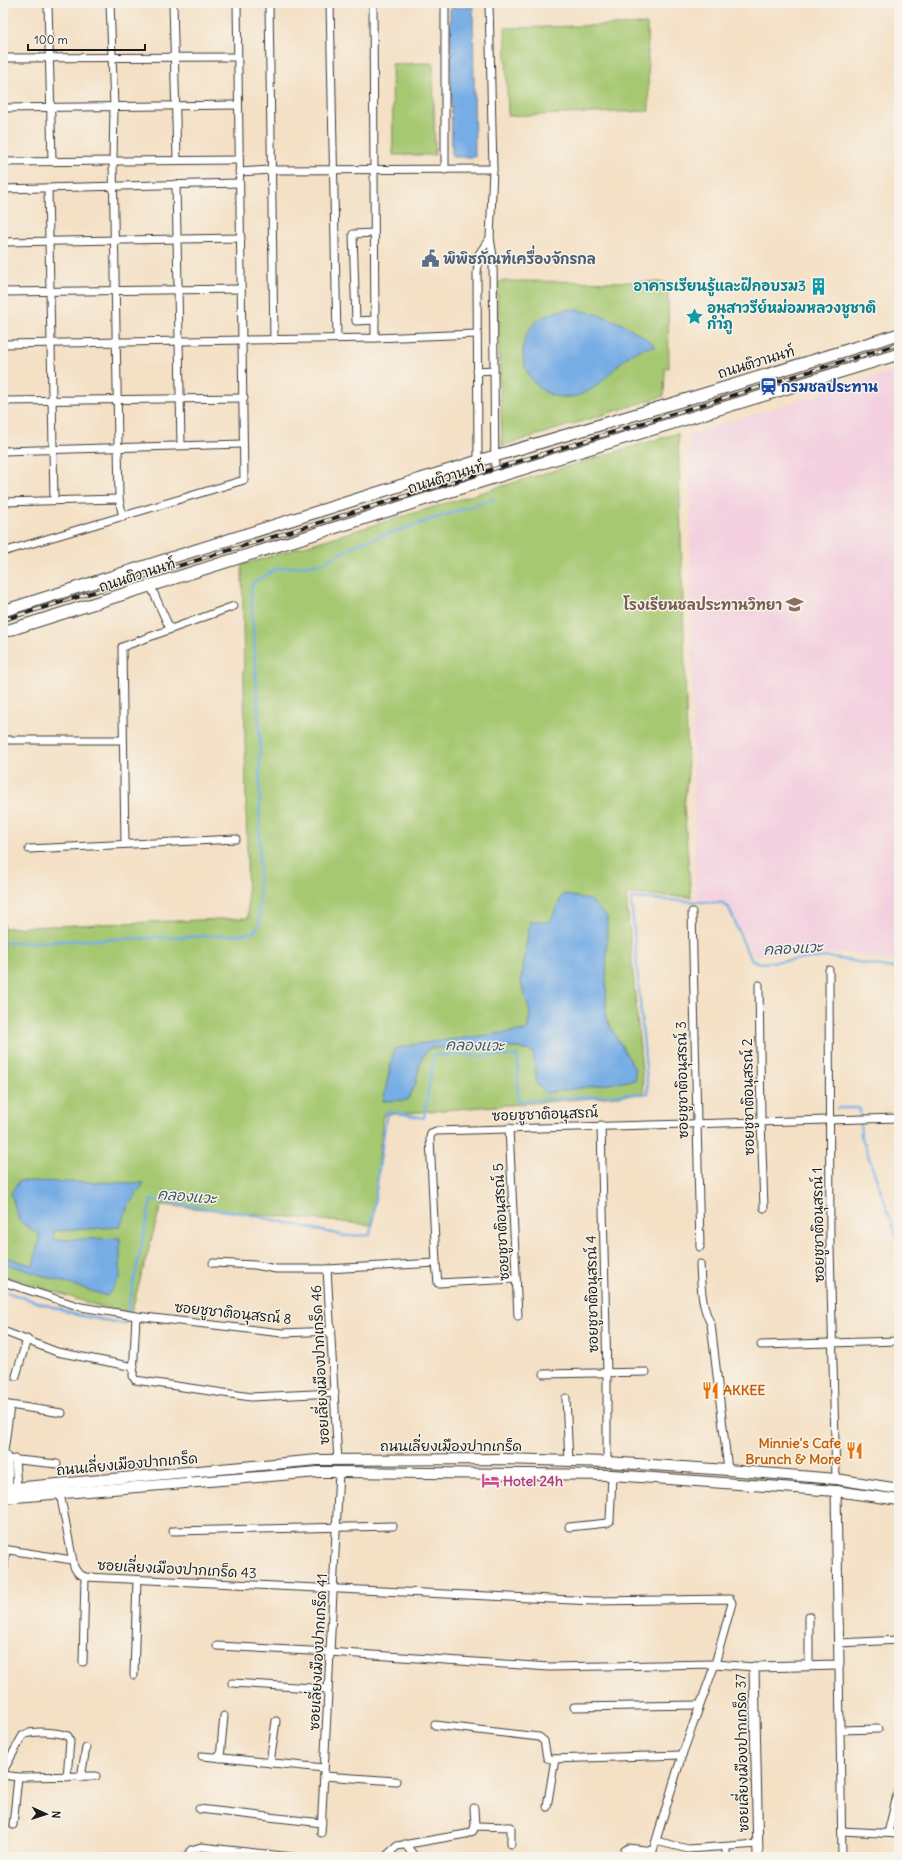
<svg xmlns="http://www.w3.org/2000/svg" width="902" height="1860" font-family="Delius,'Playpen Sans Thai',sans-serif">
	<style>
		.built { fill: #f3cfdf }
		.green { fill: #a5c871; stroke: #607246 }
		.water { fill: #77ade5; stroke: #4a6480 }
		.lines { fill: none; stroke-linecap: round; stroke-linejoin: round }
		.stream { stroke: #77ade5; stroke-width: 2.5 }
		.minor-casing { stroke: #3c3935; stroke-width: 9 }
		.tertiary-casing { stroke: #3c3935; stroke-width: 11 }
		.secondary-casing { stroke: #3c3935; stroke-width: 12 }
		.primary-casing { stroke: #3c3935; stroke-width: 13 }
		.minor { stroke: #fff; stroke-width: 7 }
		.tertiary { stroke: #fff; stroke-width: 9 }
		.secondary { stroke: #fff; stroke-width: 10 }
		.primary { stroke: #fff; stroke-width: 11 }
		.rail-casing { stroke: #1c1c1c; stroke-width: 4 }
		.rail { stroke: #f7f3e8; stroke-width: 2.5; stroke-dasharray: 8; stroke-linecap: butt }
		.labels { text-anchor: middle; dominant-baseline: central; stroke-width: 3; stroke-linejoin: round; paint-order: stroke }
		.service-label { font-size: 14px; font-weight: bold; fill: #4e5e75; stroke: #f7f3e8; text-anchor: start }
		.culture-label { font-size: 14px; font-weight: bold; fill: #0d838f; stroke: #f7f3e8; text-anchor: end }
		.street-label { font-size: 14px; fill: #1c1c1c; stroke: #f7f3e8 }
		.transit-label { font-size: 14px; font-weight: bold; fill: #164399; stroke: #f7f3e8; text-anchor: start }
		.education-label { font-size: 14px; font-weight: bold; fill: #785e54; stroke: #f7f3e8; text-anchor: end }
		.food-label { font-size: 14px; font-weight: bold; fill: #c56008; stroke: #f7f3e8; text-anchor: start }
		.hotel-label { font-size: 14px; font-weight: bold; fill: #b23c85; stroke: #f7f3e8; text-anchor: start }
		.water-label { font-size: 15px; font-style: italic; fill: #40566c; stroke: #f7f3e8 }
	</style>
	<rect width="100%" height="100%" fill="#f7f3e8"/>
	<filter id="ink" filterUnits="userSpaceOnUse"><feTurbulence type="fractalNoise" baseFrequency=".025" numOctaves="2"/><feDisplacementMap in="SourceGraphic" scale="8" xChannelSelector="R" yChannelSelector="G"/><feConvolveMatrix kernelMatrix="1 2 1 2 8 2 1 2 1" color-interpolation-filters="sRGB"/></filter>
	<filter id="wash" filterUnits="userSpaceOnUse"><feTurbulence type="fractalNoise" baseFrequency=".012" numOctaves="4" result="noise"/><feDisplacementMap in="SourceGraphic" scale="16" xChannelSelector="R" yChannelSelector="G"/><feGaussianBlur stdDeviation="0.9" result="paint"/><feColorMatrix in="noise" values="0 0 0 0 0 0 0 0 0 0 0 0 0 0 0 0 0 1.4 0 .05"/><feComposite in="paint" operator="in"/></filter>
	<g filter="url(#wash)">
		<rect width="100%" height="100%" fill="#f4e0c5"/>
		<polygon class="built" points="899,369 899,964 848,953 754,955 731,911 695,896 689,435"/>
		<g class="green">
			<polygon points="647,24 649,111 508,116 505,28"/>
			<polygon points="433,63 435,155 393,155 392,64"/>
			<polygon points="500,281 665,282 668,284 669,368 665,368 664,396 502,446 497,284"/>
			<polygon points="678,433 688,773 684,806 691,897 626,894 644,1094 383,1115 373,1225 161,1205 131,1313 98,1306 3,1275 3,928 248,918 242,565"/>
		</g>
		<g class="water">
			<polygon points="473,7 475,157 452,157 450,8"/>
			<path d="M 568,309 C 598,311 634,326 656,347 C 615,346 607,400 562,397 C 529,395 510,351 533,325 C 542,315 555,312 568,309 Z"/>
			<polygon points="563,894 590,900 607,917 606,1019 635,1069 635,1080 546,1093 537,1085 533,1052 519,1048 429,1048 421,1059 416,1083 408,1100 383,1101 394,1049 416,1044 527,1030 530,1013 521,982 530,921 550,922"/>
			<polygon points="19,1181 144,1183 128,1206 120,1227 53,1231 55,1240 120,1238 120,1278 107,1296 3,1263 3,1256 33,1266 40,1235 19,1221 11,1193"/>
		</g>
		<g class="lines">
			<g class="stream">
				<polyline points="3,943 237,935 254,932 259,925 260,740 251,592 253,583 276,569 323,563 360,543 494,499"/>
				<polyline points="837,1108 860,1108 861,1135 899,1243"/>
				<polyline points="3,1291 77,1315 125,1324 151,1200 248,1214 345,1236 370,1235 387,1111 424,1118 434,1055 518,1056 518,1101 648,1093 631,898 723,903 729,908 749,956 753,961 760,963 828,957 899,969"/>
			</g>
		</g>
	</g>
	<g filter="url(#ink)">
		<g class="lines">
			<defs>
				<g id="minor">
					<polyline points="48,3 52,161"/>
					<polyline points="110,3 114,106 113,161 119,499 123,517"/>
					<polyline points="173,3 177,160"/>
					<polyline points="269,3 274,340"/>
					<polyline points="330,3 337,338"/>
					<polyline points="373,3 375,338"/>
					<polyline points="445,3 445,170"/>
					<polyline points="489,3 493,169 490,238 493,256 495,478"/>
					<polyline points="3,58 237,57"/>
					<polyline points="3,108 238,105"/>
					<polyline points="3,162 239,160"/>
					<polyline points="239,172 271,170 493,169"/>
					<polyline points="176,184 181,445"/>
					<polyline points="48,188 54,500"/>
					<polyline points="3,189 239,183"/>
					<polyline points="374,233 353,234 356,321 375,320"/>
					<polyline points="3,242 241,238"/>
					<polyline points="3,292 241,289"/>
					<polyline points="3,344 375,338 476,334"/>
					<polyline points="477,371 494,370"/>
					<polyline points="3,401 244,398"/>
					<polyline points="3,451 243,444"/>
					<polyline points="480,482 478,461 477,273 479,254 490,238"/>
					<polyline points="3,502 119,499"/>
					<polyline points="3,552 244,480 237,3"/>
					<polyline points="151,587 170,629"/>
					<polyline points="3,740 122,740"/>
					<polyline points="125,844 122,647 234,606"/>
					<polyline points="29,849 236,839"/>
					<polyline points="692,912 700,1247"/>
					<polyline points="3,925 3,929"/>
					<polyline points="829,970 830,1248 836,1479"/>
					<polyline points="759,985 761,1120 764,1208"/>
					<polyline points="601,1125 607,1374 607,1462"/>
					<polyline points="509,1128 518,1316"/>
					<polyline points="213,1263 255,1265 276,1269 327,1269 436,1263 430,1138 431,1133 436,1131 899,1118"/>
					<polyline points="436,1263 438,1283 516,1279"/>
					<path d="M 700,1264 C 701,1285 701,1306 711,1324 L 728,1470"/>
					<polyline points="327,1269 338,1461"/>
					<polyline points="3,1282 81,1307 136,1316 282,1333 332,1331"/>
					<polyline points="136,1316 133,1376 135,1380 251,1397 335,1393"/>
					<polyline points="3,1331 57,1352 134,1367"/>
					<polyline points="761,1345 899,1341"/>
					<polyline points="544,1374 646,1372"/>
					<polyline points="16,1376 27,1339"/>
					<polyline points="566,1398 569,1462"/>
					<polyline points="3,1404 62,1413"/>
					<polyline points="10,1406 4,1452 8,1459 57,1464"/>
					<polyline points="8,1459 9,1489"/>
					<polyline points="15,1459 17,1488"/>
					<polyline points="60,1493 74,1567 78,1573 85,1577 594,1601 730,1599 732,1603 715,1664 682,1755 654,1847 653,1851 628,1848 624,1851 624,1857"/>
					<polyline points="569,1527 607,1523 610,1521 612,1475"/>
					<polyline points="173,1531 393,1526"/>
					<polyline points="3,1549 72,1560"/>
					<polyline points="3,1576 6,1550"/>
					<polyline points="809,1616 809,1666"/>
					<polyline points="839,1643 899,1640"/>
					<polyline points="217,1646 329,1652 549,1667 715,1664 754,1667"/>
					<polyline points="83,1662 85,1577"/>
					<polyline points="839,1665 842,1857"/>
					<polyline points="134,1675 137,1580"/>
					<polyline points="232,1683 328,1689"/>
					<polyline points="574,1707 699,1705"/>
					<polyline points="435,1725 539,1737 544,1741 547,1758 551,1759 682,1755"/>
					<polyline points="840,1730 878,1729"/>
					<polyline points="202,1756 324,1768"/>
					<polyline points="220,1758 224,1716"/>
					<polyline points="270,1763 276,1721"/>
					<path d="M 3,1771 L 23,1735 C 34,1730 57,1732 68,1736 L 70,1741 L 67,1777"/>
					<polyline points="3,1775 18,1777 96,1776"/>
					<polyline points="324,1776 396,1781"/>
					<polyline points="81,1777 86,1748"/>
					<polyline points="547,1807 555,1759"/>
					<polyline points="474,1808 475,1826"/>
					<polyline points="199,1809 322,1823"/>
					<polyline points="13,1825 18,1777"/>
					<polyline points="842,1831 899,1834"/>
					<polyline points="321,1833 339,1472"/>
					<polyline points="888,1833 899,1787"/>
					<polyline points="656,1841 688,1849 758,1844"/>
					<polyline points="405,1844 415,1857"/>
					<polyline points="187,1857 191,1850 201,1847 293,1857"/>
					<polyline points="385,1857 397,1846 466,1834 473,1831 475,1826 511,1827 511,1844"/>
					<polyline points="726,1857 726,1847"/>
				</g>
				<polyline id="tertiary" points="758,1857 754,1667 839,1665 836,1491"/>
				<g id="secondary">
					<polyline points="3,1489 318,1460 503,1459 607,1462 728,1470 836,1479 899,1489"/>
					<polyline points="3,1498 318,1472 339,1472 612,1475 836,1491 899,1500"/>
				</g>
				<g id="primary">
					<polyline points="3,611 478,461 681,401 899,334"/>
					<polyline points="3,632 480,482 899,354"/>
				</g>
			</defs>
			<use href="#minor" class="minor-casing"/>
			<use href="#tertiary" class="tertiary-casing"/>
			<use href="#secondary" class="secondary-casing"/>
			<use href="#primary" class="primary-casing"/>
			<use href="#minor" class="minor"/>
			<use href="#tertiary" class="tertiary"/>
			<use href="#secondary" class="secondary"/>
			<use href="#primary" class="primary"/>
			<defs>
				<polyline id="rail" points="3,620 899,344"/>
			</defs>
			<use href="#rail" class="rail-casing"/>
			<use href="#rail" class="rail"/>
		</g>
	</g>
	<defs>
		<symbol id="civic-bare" viewBox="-9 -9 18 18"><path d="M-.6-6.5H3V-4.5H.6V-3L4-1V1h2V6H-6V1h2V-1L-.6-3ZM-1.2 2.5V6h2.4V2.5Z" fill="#5c6f8a" stroke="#f7f3e8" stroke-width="2.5" paint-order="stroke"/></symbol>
		<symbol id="building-bare" viewBox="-9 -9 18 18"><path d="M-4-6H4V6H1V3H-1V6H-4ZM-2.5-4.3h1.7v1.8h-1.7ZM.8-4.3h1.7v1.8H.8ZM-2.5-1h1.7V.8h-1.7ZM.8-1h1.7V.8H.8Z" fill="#0f9aa8" stroke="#f7f3e8" stroke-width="2.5" paint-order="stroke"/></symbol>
		<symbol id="sight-bare" viewBox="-9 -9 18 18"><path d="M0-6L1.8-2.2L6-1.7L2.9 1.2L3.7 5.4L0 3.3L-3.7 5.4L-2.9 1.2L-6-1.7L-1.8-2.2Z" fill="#0f9aa8" stroke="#f7f3e8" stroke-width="2.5" paint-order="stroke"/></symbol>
		<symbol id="station-bare" viewBox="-9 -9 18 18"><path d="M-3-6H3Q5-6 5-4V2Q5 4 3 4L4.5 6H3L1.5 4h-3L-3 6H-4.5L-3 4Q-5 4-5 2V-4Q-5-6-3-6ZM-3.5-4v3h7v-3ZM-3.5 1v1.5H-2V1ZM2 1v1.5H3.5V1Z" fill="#1a4fb4" stroke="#f7f3e8" stroke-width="2.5" paint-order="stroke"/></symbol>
		<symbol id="school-bare" viewBox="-9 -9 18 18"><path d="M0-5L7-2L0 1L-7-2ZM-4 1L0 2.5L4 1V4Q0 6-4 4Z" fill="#8d6e63" stroke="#f7f3e8" stroke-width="2.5" paint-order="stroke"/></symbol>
		<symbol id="restaurant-bare" viewBox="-9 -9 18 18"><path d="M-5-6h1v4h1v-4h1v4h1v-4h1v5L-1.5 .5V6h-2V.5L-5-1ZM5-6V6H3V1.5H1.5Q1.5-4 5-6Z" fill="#e8710a" stroke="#f7f3e8" stroke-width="2.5" paint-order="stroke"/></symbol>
		<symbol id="hotel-bare" viewBox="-9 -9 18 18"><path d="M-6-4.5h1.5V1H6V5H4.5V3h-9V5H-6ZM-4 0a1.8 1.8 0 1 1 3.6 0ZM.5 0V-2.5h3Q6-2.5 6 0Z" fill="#d1479c" stroke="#f7f3e8" stroke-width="2.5" paint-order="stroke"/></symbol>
	</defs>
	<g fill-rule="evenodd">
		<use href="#civic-bare" x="418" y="246" width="25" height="25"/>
		<use href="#building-bare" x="806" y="274" width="25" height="25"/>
		<use href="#sight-bare" x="682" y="304" width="25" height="25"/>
		<use href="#station-bare" x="756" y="374" width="25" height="25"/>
		<use href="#school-bare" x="782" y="592" width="25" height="25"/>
		<use href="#restaurant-bare" x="698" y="1378" width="25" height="25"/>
		<use href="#restaurant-bare" x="842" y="1438" width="25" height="25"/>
		<use href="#hotel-bare" x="478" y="1468" width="25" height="25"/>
	</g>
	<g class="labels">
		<g class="service-label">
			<text x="443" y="259">พิพิธภัณฑ์เครื่องจักรกล</text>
		</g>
		<g class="culture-label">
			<text x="806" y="286">อาคารเรียนรู้และฝึกอบรม3</text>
			<text x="707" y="308" text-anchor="start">อนุสาวรีย์หม่อมหลวงชูชาติ<tspan x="707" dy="16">กำภู</tspan></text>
		</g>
		<g class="street-label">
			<text transform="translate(756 362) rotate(-17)">ถนนติวานนท์</text>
			<text transform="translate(446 477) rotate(-17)">ถนนติวานนท์</text>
			<text transform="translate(137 575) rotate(-18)">ถนนติวานนท์</text>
			<text transform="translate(682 1080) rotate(-91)">ซอยชูชาติอนุสรณ์ 3</text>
			<text transform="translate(748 1097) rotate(-91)">ซอยชูชาติอนุสรณ์ 2</text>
			<text transform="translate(545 1114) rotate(-2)">ซอยชูชาติอนุสรณ์</text>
			<text transform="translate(501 1222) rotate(-93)">ซอยชูชาติอนุสรณ์ 5</text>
			<text transform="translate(818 1225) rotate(-91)">ซอยชูชาติอนุสรณ์ 1</text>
			<text transform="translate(592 1294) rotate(-91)">ซอยชูชาติอนุสรณ์ 4</text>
			<text transform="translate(233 1313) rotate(6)">ซอยชูชาติอนุสรณ์ 8</text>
			<text transform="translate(320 1365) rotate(-93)">ซอยเลี่ยงเมืองปากเกร็ด 46</text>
			<text x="451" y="1446">ถนนเลี่ยงเมืองปากเกร็ด</text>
			<text transform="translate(127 1464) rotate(-5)">ถนนเลี่ยงเมืองปากเกร็ด</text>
			<text transform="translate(177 1569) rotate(3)">ซอยเลี่ยงเมืองปากเกร็ด 43</text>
			<text transform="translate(318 1652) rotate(-87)">ซอยเลี่ยงเมืองปากเกร็ด 41</text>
			<text transform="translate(742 1753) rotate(-91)">ซอยเลี่ยงเมืองปากเกร็ด 37</text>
		</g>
		<g class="transit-label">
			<text x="781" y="387">กรมชลประทาน</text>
		</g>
		<g class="education-label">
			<text x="782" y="605">โรงเรียนชลประทานวิทยา</text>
		</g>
		<g class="food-label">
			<text x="723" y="1390">AKKEE</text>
			<text x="841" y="1443" text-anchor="end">Minnie's Cafe<tspan x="841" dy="16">Brunch &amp; More</tspan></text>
		</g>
		<g class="hotel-label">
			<text x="503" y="1481">Hotel 24h</text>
		</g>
		<g class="water-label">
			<text transform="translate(793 948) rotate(-3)">คลองแวะ</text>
			<text transform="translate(475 1045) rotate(1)">คลองแวะ</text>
			<text transform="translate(187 1196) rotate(5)">คลองแวะ</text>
		</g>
	</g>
	<rect width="902" height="1860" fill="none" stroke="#f7f3e8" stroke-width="16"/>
	<g transform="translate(46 1814) rotate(93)" stroke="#f7f3e8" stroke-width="3" paint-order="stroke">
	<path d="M0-3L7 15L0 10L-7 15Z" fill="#1c1c1c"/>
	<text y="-6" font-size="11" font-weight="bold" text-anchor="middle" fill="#1c1c1c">N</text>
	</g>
	<path d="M28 44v6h117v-6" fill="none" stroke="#1c1c1c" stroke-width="2"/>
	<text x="34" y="44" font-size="12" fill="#1c1c1c" stroke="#f7f3e8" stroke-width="3" paint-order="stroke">100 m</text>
</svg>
